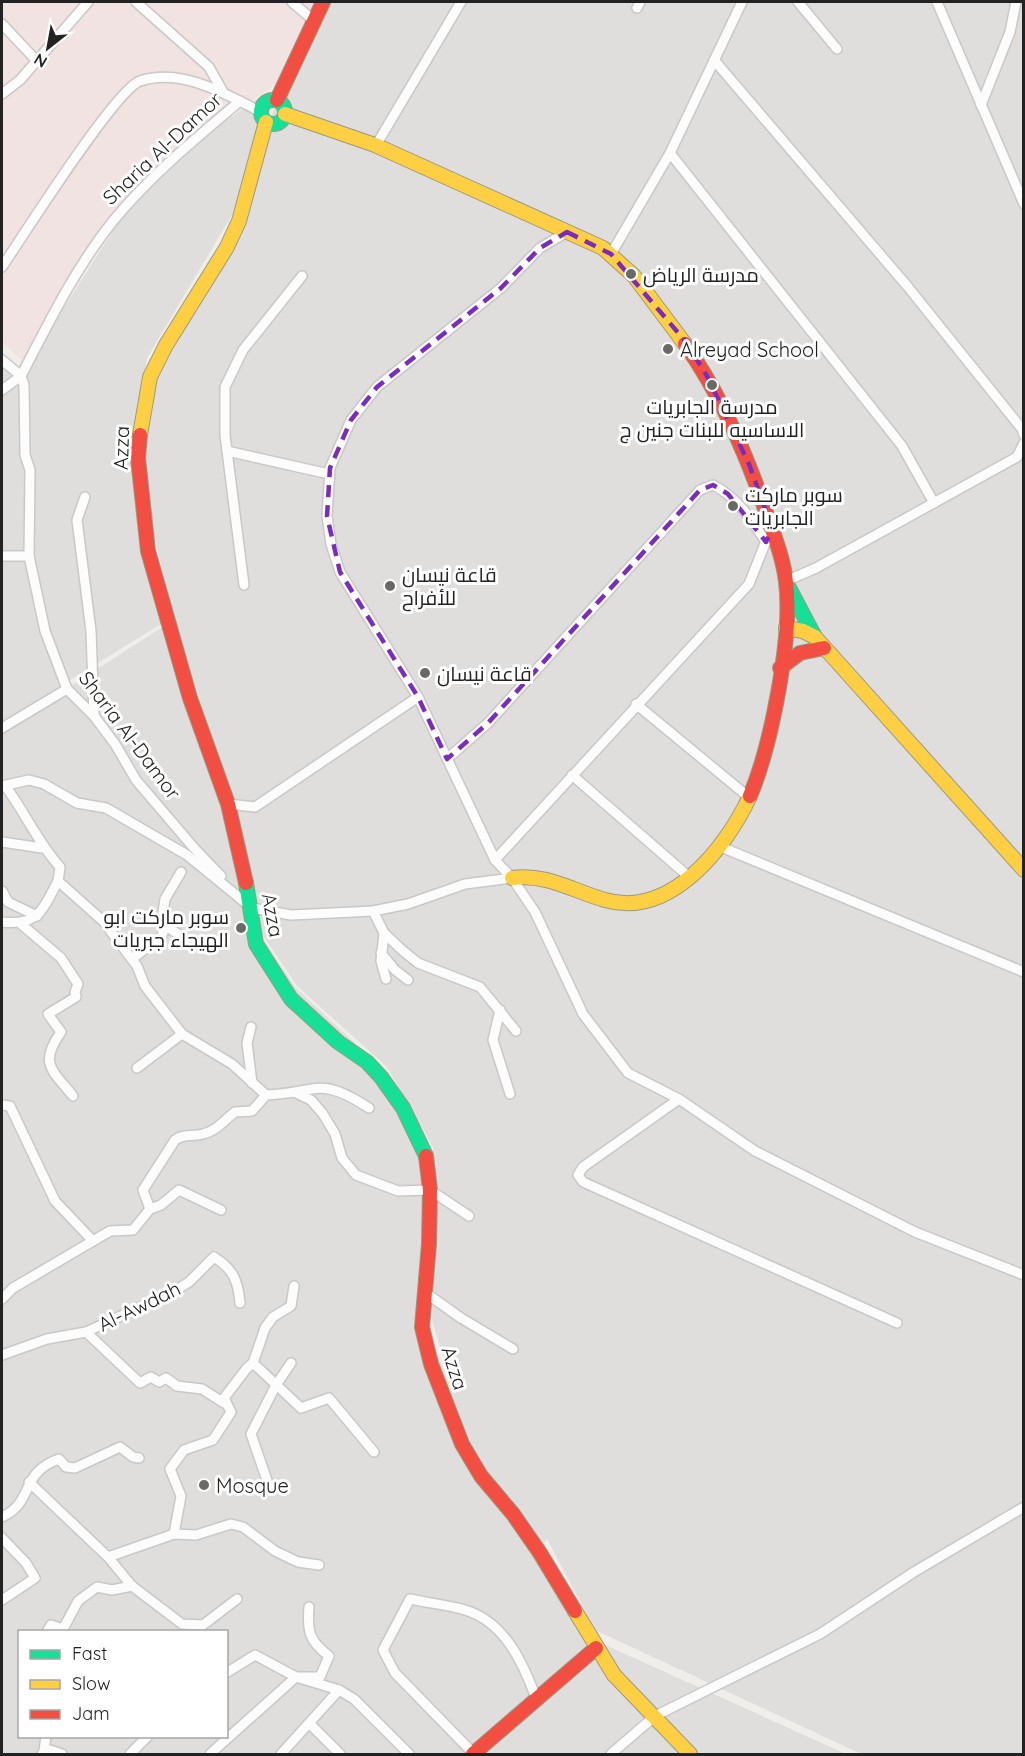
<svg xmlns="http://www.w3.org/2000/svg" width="1025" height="1756" font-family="Quicksand,Cairo,sans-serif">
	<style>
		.residential { fill: #dfdedc; fill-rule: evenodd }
		.commercial { fill: #f1e3e1 }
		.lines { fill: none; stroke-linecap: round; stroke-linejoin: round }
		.street-casing { stroke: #c9c8c7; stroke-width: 12 }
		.fast-casing { stroke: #999a82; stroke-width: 16 }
		.slow-casing { stroke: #999a82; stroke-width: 16 }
		.jam-casing { stroke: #999a82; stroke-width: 16 }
		.street { stroke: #fdfcfc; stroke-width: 9 }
		.fast { stroke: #16e098; stroke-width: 14 }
		.slow { stroke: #ffcf43; stroke-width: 14 }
		.jam { stroke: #f24e42; stroke-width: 14 }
		.marked { fill: none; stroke: #7b2cbf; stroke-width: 4.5; stroke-dasharray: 12 8; stroke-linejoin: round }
		.poi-dot { fill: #6a6968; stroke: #fff; stroke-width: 2 }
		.labels { text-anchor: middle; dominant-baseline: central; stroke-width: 6; stroke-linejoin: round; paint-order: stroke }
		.street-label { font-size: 20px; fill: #222; stroke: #fff }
		.poi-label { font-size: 20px; fill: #222; stroke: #fff; text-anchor: start }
	</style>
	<rect width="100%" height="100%" fill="#f0eeeb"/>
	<g class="residential">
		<path d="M 329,2 L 1023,2 L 1023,1754 L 861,1754 L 595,1630 L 547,1539 L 544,1543 L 594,1638 L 471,1754 L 2,1754 L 2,355 L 22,373 L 125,212 L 186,148 L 260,97 L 257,137 L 232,215 L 147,358 L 138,420 L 143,502 L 169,619 L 67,682 L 69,687 L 172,621 L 260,934 L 295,987 L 389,1075 L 429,1146 L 423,1296 L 434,1348 L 455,1395 L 425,1298 L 435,1187 L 433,1147 L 387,1067 L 297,986 L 262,934 L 237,819 L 175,621 L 151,524 L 142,424 L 154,355 L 244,215 L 262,130 L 299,69 ZM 20,1632 L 226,1632 L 226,1736 L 20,1736 Z"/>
		<polygon points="601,1643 846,1754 478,1754"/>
	</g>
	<polygon class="commercial" points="2,2 318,2 278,83 179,149 120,210 26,364 2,342"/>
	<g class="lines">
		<defs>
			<g id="street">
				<polyline points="136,2 209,67 223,92"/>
				<polyline points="292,2 313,20"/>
				<polyline points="798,2 837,49"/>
				<polyline points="937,2 1024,204"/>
				<polyline points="637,8 640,2"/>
				<polyline points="2,24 36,60"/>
				<polyline points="714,60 908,287 1022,429 1024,435"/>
				<polyline points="2,94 20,80 88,2"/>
				<polyline points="981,105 1010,32 1016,2"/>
				<polyline points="375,147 461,2"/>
				<polyline points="670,153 902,446 934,503"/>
				<polyline points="567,232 540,248 501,288 377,387 351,420 330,468 327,516 331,544 340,572 418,697 495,860 512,878 535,912 583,1014 628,1073 679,1099 755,1151 915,1232 1024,1275"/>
				<polyline points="611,254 670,153 742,2"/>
				<path d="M 2,267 C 23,236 115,90 140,81 C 181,67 226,94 261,112"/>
				<polyline points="2,360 21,376"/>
				<polyline points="2,390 21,376"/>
				<polyline points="227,451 329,474"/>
				<polyline points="85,497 77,520 91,631 94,716"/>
				<polyline points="2,556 29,556 45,631 67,689 94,716 115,744 136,780 194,848 221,876"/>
				<path d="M 29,556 L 30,470 L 25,455 L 24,385 L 21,376 C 48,324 76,267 113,221 C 150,176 196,138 240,101"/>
				<polyline points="786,581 816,568 1017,457 1024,443"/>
				<polyline points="244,585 225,435 225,387 243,350 302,276"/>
				<polyline points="636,704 751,799"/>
				<polyline points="2,728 67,689"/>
				<path d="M 447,759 L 488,723 L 700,490 L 713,485 C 737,497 752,520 766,542"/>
				<polyline points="572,775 688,876"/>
				<polyline points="2,786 29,780 44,784 77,803 106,808 187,855 252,908 291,915 373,911 408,904 465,884 512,878"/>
				<path d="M 6,787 C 26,814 38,843 60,867 L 58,881 L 103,921 L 137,966 L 145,986 L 182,1034 L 232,1064 L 266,1095 C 319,1093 318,1075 369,1108"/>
				<polyline points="228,804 255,807 418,697"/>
				<polyline points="2,842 42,848"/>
				<polyline points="721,847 1024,972"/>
				<polyline points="495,860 749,584 768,536"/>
				<polyline points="2,891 8,902 37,916"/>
				<polyline points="373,911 384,933 402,950 418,963 480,987 516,1031"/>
				<path d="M 2,922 C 38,926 42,911 58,881"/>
				<path d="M 21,924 L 61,958 L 78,984 L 75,992 L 76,997 L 48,1014 L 61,1032 C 39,1063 51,1069 73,1096"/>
				<polyline points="165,925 182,937"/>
				<polyline points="384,933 381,961 386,979"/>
				<polyline points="381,953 395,970 408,980"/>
				<polyline points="132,959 162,936 165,925 163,912 165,899 181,872"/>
				<polyline points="500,1010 493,1040 510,1094"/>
				<polyline points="251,1027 247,1043 252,1083"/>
				<polyline points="137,1068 182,1034"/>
				<polyline points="294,1092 311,1100 323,1114 335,1134 342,1158 356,1175 398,1191 430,1190 469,1216"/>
				<polyline points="679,1099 583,1167 578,1175 583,1182 897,1323"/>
				<polyline points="2,1105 10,1106 55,1201 93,1241"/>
				<polyline points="150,1209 161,1205 179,1190 221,1210"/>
				<polyline points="423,1291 461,1318 513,1349"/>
				<path d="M 2,1299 L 13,1288 L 110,1231 L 133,1230 L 150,1209 L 143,1190 L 175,1140 C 184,1133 193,1137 203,1134 C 217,1131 224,1120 235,1112 L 252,1111 L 266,1095"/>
				<polyline points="86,1332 140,1383 151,1377 159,1382 166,1378 177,1386 202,1389 224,1403"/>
				<path d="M 2,1355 L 47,1339 L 86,1332 L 173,1292 L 189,1282 L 214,1257 C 233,1269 238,1280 240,1303"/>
				<polyline points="253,1363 301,1408 329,1398 374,1452"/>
				<polyline points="29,1482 108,1557 132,1586 182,1624 203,1625 237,1599"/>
				<polyline points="270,1489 251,1434 276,1385 291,1363"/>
				<path d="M 2,1517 C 35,1502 19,1473 59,1459 L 66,1467 L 75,1468 L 120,1447 L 133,1457 L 139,1458"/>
				<polyline points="174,1534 181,1496 170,1469 184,1450 213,1440 231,1412 224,1398 247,1368 253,1363 265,1328 273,1317 291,1306 294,1286"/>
				<polyline points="2,1538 26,1563 35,1578 2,1600"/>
				<polyline points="108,1557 174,1534 196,1535 231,1524 243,1527 275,1551 298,1562 319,1565"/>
				<polyline points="47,1632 51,1625 63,1629 78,1601 97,1587 112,1590 132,1586"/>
				<polyline points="226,1673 255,1655 296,1677 339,1690 354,1699 409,1754"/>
				<polyline points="310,1724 340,1754"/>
				<polyline points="44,1751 46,1736"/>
				<polyline points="42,1754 50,1750 62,1754"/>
				<polyline points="130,1754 148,1736"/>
				<path d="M 210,1754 L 296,1677 L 320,1677 L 329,1656 C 309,1641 307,1631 309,1607"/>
				<polyline points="281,1754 339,1690"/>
				<path d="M 474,1754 L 395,1673 L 383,1650 L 410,1599 C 428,1603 448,1605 465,1610 C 505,1622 523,1663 536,1698"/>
				<polyline points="611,1754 655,1716 820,1634 914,1572 1024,1507"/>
			</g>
			<g id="fast">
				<circle cx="273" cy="112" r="12"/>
				<polyline points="788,586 815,637"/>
				<polyline points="246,883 256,944 291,999 338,1042 367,1062 381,1077 403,1108 426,1156"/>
			</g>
			<g id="slow">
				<polyline points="285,114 375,145 603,248 634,276 685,344"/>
				<polyline points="140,435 150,377 166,345 227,247 239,221 266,122"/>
				<polyline points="786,628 803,631 815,637 1024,870"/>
				<path d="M 512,878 C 546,873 573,891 605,900 C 670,919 726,848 750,796"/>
				<polyline points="575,1611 614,1675 690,1754"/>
			</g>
			<g id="jam">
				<polyline points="277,100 323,2"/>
				<path d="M 685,344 C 721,395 746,453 766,512 C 774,535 783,557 786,582 C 793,636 771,746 750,796"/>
				<polyline points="140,435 138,458 148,551 190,698 228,804 246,883"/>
				<polyline points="780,668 800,653 824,648"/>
				<polyline points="426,1156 430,1190 429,1244 422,1327 431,1364 462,1444 481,1476 513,1514 540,1553 575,1611"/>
				<polyline points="473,1754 596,1648"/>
			</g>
		</defs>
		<use href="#street" class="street-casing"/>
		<use href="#fast" class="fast-casing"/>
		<use href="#slow" class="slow-casing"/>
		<use href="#jam" class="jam-casing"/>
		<use href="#street" class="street"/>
		<use href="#fast" class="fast"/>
		<use href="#slow" class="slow"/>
		<use href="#jam" class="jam"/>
	</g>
	<path class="marked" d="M 567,232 L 611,254 L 686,342 L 707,376 L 749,464 L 772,528 L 766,542 L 728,494 L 713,485 L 700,490 L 488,723 L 447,759 L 418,697 L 340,572 L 327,516 L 330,468 L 351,420 L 377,387 L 501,288 L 540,248 Z"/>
	<g class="poi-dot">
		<circle cx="631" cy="274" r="6"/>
		<circle cx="668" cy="349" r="6"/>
		<circle cx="712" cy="385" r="6"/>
		<circle cx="733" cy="506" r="6"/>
		<circle cx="390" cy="586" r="6"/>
		<circle cx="425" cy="673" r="6"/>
		<circle cx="241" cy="928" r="6"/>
		<circle cx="204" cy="1485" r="6"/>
	</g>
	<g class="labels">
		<g class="street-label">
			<text transform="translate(162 148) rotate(-43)">Sharia Al-Damor</text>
			<text transform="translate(121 448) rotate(-88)">Azza</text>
			<text transform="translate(130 735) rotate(53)">Sharia Al-Damor</text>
			<text transform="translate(273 915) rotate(79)">Azza</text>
			<text transform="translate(139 1306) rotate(-26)">Al-Awdah</text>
			<text transform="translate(455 1368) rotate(72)">Azza</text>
		</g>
		<g class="poi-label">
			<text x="643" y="274">مدرسة الرياض</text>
			<text x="680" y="349">Alreyad School</text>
			<text x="712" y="406" text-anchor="middle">مدرسة الجابريات<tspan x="712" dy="23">الاساسيه للبنات جنين ج</tspan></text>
			<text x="745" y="494">سوبر ماركت<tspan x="745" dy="23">الجابريات</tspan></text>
			<text x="402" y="574">قاعة نيسان<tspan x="402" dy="23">للأفراح</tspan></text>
			<text x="437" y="673">قاعة نيسان</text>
			<text x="229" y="916" text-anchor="end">سوبر ماركت ابو<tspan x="229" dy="23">الهيجاء جبريات</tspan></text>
			<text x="216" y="1485">Mosque</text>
		</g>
	</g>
	<rect width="1025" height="1756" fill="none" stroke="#222222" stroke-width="6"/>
	<rect x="18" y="1630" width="210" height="108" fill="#ffffff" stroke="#a7a7a7" stroke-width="1.5"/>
	<rect x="30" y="1650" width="30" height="9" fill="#16e098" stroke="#a7a7a7" stroke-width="1.5"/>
	<text x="72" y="1660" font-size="18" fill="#222222">Fast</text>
	<rect x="30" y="1680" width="30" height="9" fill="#ffcf43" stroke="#a7a7a7" stroke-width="1.5"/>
	<text x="72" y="1690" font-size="18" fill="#222222">Slow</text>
	<rect x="30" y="1710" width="30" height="9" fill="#f24e42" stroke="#a7a7a7" stroke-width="1.5"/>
	<text x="72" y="1720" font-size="18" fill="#222222">Jam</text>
	<g transform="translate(48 48) rotate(211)" stroke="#ffffff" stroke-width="4.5" paint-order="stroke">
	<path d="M0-4.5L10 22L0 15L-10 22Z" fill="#222222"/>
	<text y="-9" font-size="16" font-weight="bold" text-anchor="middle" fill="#222222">N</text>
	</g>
</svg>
